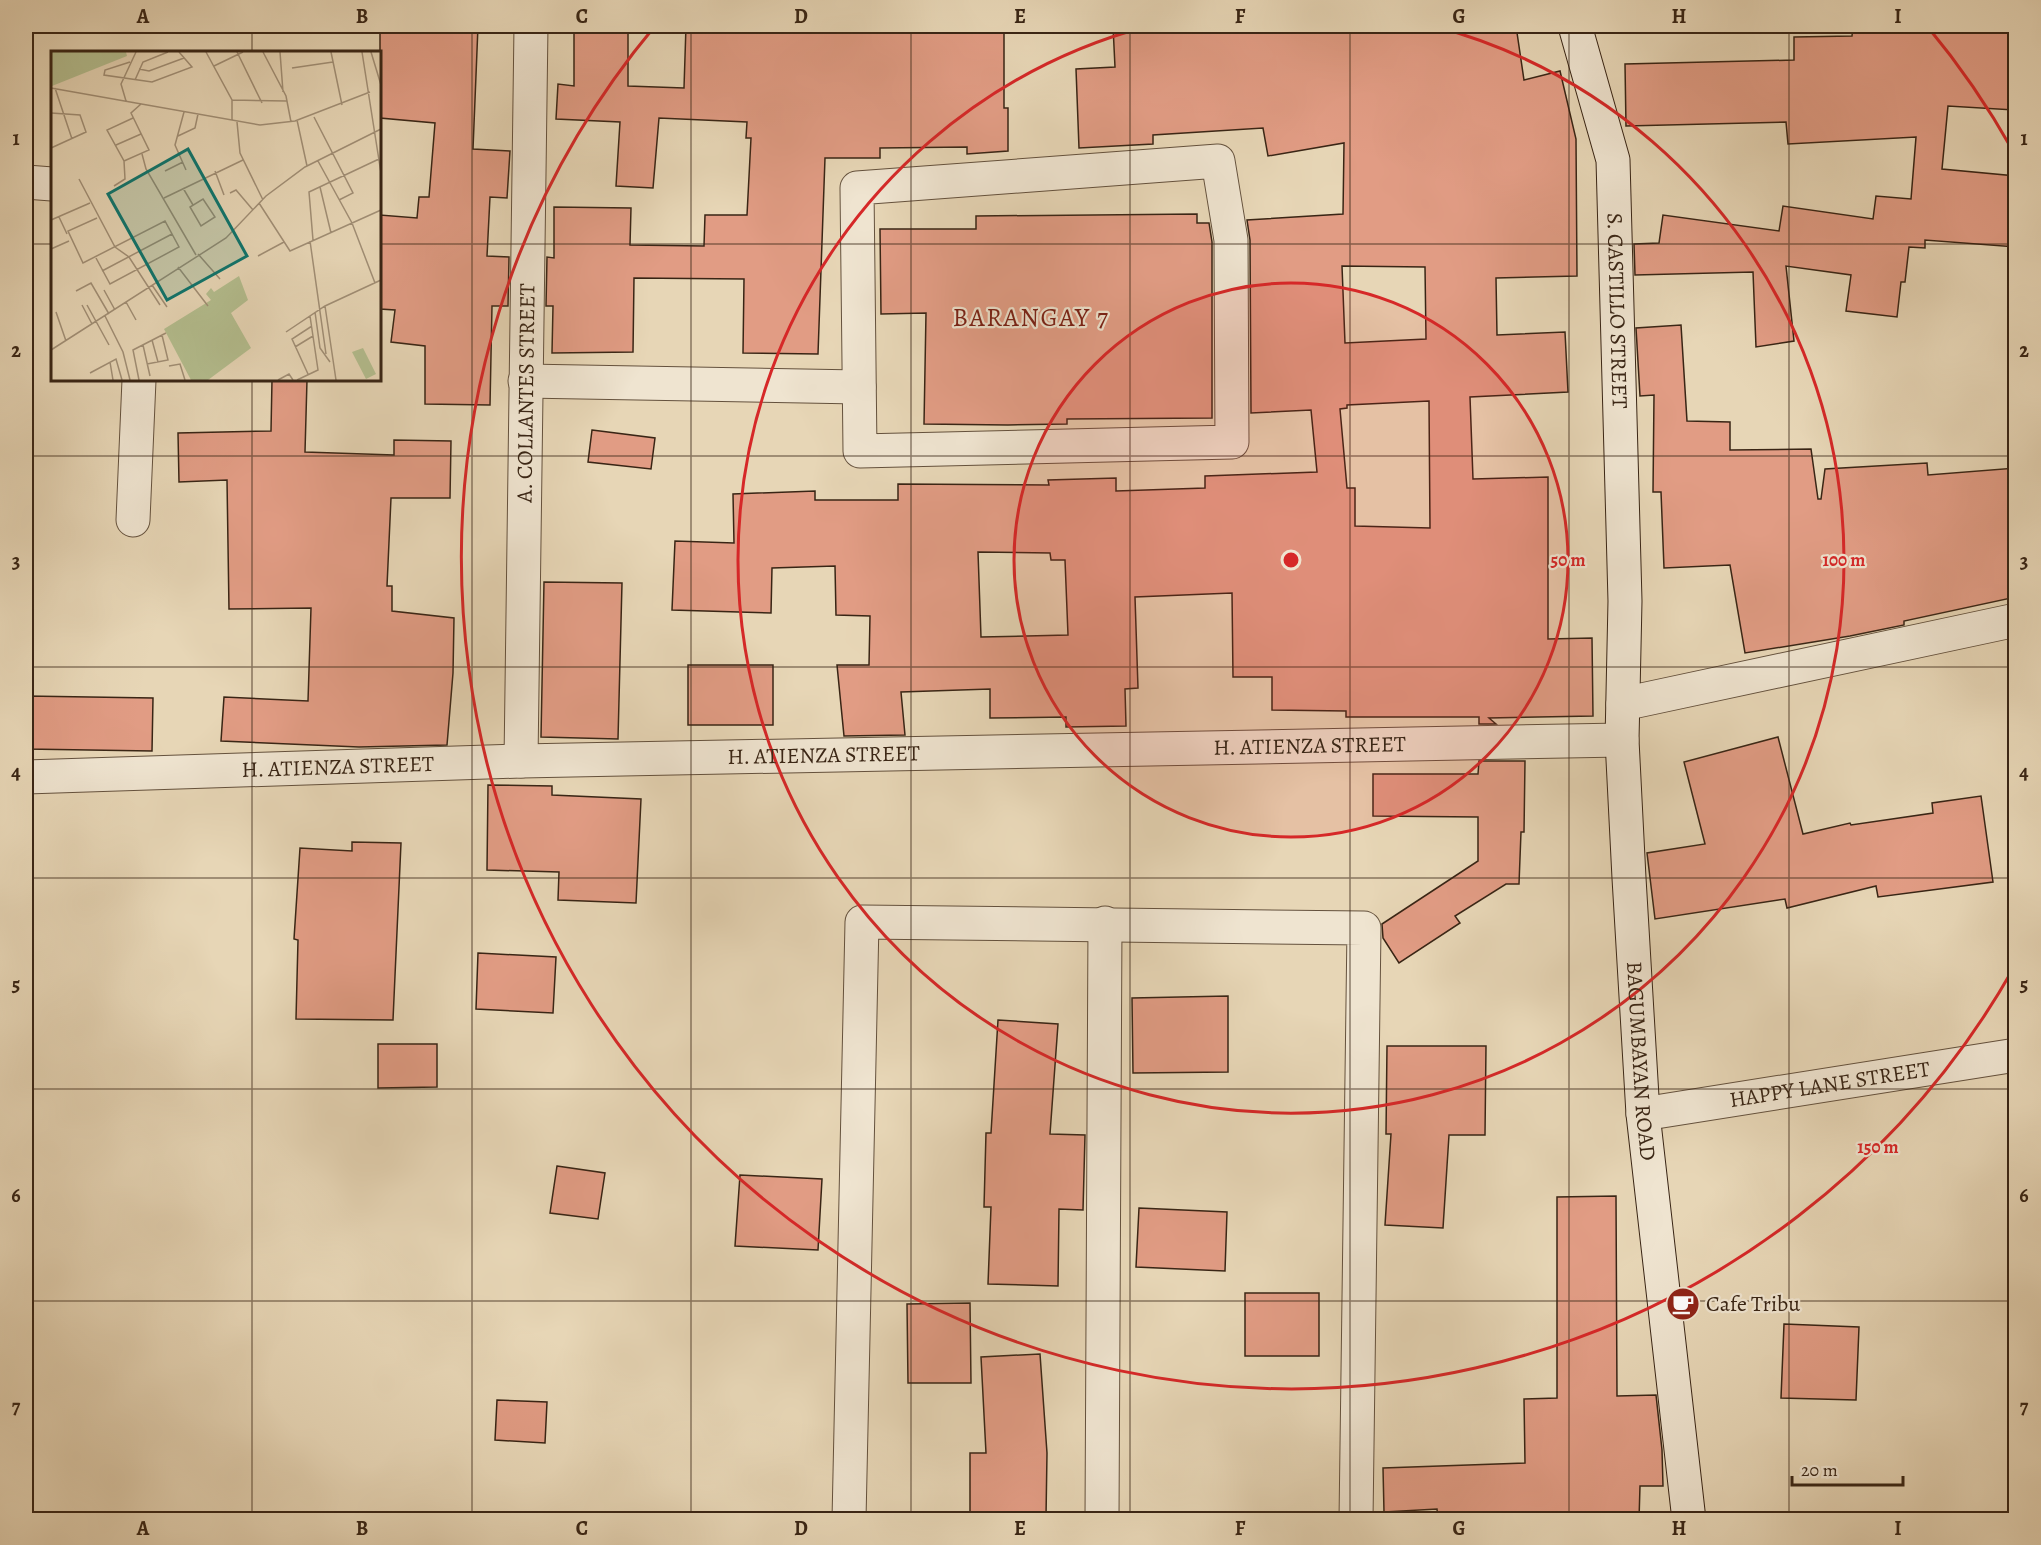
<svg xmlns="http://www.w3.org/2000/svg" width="2041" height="1545" font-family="Alegreya,serif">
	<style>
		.building { fill: #e19c84; stroke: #392515; stroke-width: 1.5; fill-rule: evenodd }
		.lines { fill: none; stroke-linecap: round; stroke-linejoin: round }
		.street-casing { stroke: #64513d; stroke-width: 35 }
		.secondary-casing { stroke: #392515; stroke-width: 35 }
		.street { stroke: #efe4d0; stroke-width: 33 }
		.secondary { stroke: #efe4d0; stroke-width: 33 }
		.grid { fill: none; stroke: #392515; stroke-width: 1.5; stroke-opacity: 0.55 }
		.ring { fill: none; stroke: #d62828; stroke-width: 3 }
		.labels { text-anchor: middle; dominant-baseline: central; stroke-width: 4.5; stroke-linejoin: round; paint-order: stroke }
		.street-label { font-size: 22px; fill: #392515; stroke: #efe4d0 }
		.poi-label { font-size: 22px; fill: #392515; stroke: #efe4d0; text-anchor: start }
		.quarter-label { font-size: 26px; letter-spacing: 1.5px; fill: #7a1f14; stroke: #efe4d0 }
		.inset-road { fill: none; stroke: #a18f76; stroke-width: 1.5 }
		.view { fill: #0f766e; fill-opacity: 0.15; stroke: #0f766e; stroke-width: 3 }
		.inset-edge { fill: none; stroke: #392515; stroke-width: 3 }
		.centre { fill: #d62828; stroke: #efe4d0; stroke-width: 3 }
		.ring-label { font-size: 18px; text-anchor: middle; font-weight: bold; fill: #d62828; stroke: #efe4d0; stroke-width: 4.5; stroke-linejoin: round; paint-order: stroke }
		.neatline { fill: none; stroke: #392515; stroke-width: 2 }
		.grid-label { font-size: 20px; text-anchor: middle; font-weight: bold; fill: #392515 }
	</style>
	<rect width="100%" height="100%" fill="#e7d6b6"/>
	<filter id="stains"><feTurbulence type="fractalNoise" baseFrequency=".00333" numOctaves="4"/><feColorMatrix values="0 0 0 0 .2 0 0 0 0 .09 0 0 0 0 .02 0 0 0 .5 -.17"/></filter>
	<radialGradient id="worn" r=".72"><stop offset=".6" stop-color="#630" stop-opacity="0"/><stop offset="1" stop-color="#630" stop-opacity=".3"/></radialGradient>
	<g class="building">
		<polygon points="380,26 478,26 473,149 510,151 507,198 490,197 487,256 509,257 508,306 492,306 490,405 425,404 425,346 391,342 395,310 380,309 380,215 417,218 419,197 429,197 435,123 380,118"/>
		<polygon points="574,26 628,26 628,86 684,88 686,26 1004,26 1004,108 1008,108 1008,151 967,154 967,147 880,148 880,158 825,158 818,354 743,353 744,279 634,278 633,352 552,353 553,306 546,306 547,257 554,258 554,207 631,208 630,245 704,246 705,215 747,215 751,138 746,138 747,122 659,118 653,188 616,186 620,122 556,119 558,84 574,86"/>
		<path d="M 1113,26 L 1516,26 L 1524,80 L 1560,71 L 1576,139 L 1577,276 L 1496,278 L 1497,335 L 1565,332 L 1568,392 L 1470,397 L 1473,479 L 1548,477 L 1548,639 L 1592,638 L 1593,716 L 1489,718 L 1496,724 L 1479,724 L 1479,717 L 1346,717 L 1346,711 L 1272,710 L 1272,677 L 1233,677 L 1232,593 L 1135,597 L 1138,688 L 1125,689 L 1126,726 L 1066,727 L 1066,717 L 990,718 L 990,689 L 901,692 L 905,735 L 844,736 L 837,665 L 869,665 L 870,616 L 836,615 L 835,566 L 772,568 L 771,613 L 672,610 L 675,541 L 734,543 L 733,494 L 815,491 L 815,500 L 898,500 L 898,484 L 1049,485 L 1048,480 L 1116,478 L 1116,491 L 1205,488 L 1205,476 L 1317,472 L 1311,410 L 1251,413 L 1250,240 L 1247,220 L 1343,214 L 1344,143 L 1268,156 L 1263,128 L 1153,135 L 1153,144 L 1079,148 L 1076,69 L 1115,67 ZM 1342,266 L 1425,267 L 1426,339 L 1345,343 ZM 1429,401 L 1430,528 L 1355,526 L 1355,488 L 1347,488 L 1340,409 L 1347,408 L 1347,405 ZM 978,552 L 1050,553 L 1051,560 L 1065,560 L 1068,635 L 981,637 Z"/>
		<polygon points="1853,26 1926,30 1926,26 2016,26 2014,110 1948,106 1942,169 2016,176 2016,247 1925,240 1925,248 1909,247 1905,282 1901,282 1897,317 1846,311 1851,275 1786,266 1794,341 1756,347 1753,272 1635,275 1634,244 1659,243 1663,215 1779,231 1783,206 1873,219 1876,196 1911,199 1916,137 1788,144 1786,122 1626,126 1625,64 1794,60 1794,37 1852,36"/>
		<polygon points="1197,214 1197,223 1209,223 1212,242 1212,418 1067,419 1067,424 1008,425 924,424 926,313 881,314 880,229 976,229 976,216"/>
		<polygon points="1681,325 1687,421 1730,422 1730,450 1811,449 1818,499 1821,499 1825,469 1927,463 1928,475 2016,468 2016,597 1904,621 1904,625 1850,636 1745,653 1730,565 1664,568 1661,492 1653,492 1654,395 1640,396 1636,328"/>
		<polygon points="272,380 307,380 305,452 394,455 394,440 451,441 450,498 391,498 387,586 392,586 392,611 454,618 453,673 447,745 359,747 221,741 224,697 308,701 311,608 229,609 227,480 179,482 178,433 271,431"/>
		<polygon points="592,430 655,438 651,469 588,462"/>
		<polygon points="544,582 622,583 618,739 541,737"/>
		<rect x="688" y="665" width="85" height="60"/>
		<polygon points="26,696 153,698 152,751 26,749"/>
		<polygon points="1778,737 1803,834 1850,823 1851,825 1933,813 1932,803 1981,796 1993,882 1878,897 1876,886 1787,908 1785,899 1655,919 1647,853 1705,844 1684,762"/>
		<polygon points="1479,761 1525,761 1524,832 1521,832 1519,884 1506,884 1455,916 1460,923 1399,963 1383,938 1382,924 1478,861 1478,817 1373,816 1373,774 1478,774"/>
		<polygon points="488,785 552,786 552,795 641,799 636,903 558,900 559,872 487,870"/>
		<polygon points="352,842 401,843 393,1020 296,1019 298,940 294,939 300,848 352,851"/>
		<polygon points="478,953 556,957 553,1013 476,1009"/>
		<polygon points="1228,996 1228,1072 1133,1073 1132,998"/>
		<polygon points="998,1020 1058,1024 1050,1134 1085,1135 1083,1210 1059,1209 1058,1286 988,1284 991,1207 984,1207 986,1133 991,1133"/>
		<polygon points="378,1044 437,1044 437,1087 378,1088"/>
		<polygon points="1387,1046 1486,1046 1485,1135 1449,1135 1443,1228 1385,1225 1391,1134 1386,1134"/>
		<polygon points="557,1166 605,1173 598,1219 550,1213"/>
		<polygon points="740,1175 822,1179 818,1250 735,1246"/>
		<polygon points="1616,1196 1617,1396 1656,1395 1662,1450 1663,1486 1640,1486 1639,1520 1438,1520 1437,1509 1384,1512 1383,1468 1525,1463 1524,1399 1557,1398 1557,1197"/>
		<polygon points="1139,1208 1227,1212 1225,1271 1136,1267"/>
		<rect x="1245" y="1293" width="74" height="63"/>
		<polygon points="970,1303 971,1383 908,1383 907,1304"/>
		<polygon points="1784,1324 1859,1327 1856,1400 1781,1398"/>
		<polygon points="1040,1354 1047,1453 1046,1517 970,1516 970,1453 986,1453 981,1357"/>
		<polygon points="497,1400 547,1402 545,1443 495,1440"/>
	</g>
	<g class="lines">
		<defs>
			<g id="street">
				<polygon points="1218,161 1231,240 1232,442 860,451 857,188"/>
				<polyline points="26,182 52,184"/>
				<polyline points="525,381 859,387"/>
				<polyline points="133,520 139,380"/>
				<polyline points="1623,704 2016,620"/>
				<path id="s1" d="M 521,761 L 531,26"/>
				<path id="s2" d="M 26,777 L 521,761 L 1622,740"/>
				<path id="s3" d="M 1643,1114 L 2016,1055"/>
				<polyline points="849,1520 862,922 1364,928 1356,1520"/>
				<polyline points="1102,1520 1105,923"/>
			</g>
			<g id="secondary">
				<path id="s4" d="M 1575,26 L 1613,160 L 1625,601 L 1622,740 L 1629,878 L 1643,1114 L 1689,1520"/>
			</g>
		</defs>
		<use href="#street" class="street-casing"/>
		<use href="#secondary" class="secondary-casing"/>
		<use href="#street" class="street"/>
		<use href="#secondary" class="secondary"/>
	</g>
	<path class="grid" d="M 252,26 L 252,52M 472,26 L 472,1520M 691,26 L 691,1520M 911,26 L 911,1520M 1130,26 L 1130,1520M 1350,26 L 1350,1520M 1569,26 L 1569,1520M 1789,26 L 1789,1520M 26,244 L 52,244M 380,244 L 2016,244M 252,380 L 252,1520M 26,456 L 2016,456M 26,667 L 2016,667M 26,878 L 2016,878M 26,1089 L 2016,1089M 26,1301 L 2016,1301"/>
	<circle cx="1291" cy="560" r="277" fill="#d62828" fill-opacity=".12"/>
	<g class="ring">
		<circle cx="1291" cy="560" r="277"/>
		<path d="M1434 26A553 553 0 1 1 1148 26"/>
		<path d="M2013 969A830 830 0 1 1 655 26M1927 26A830 830 0 0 1 2013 151"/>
	</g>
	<defs>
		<symbol id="cafe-disc" viewBox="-11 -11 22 22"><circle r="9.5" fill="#8f2418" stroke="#efe4d0"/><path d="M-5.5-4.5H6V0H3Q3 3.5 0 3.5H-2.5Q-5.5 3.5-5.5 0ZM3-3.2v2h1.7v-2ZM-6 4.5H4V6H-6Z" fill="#fff"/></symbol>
	</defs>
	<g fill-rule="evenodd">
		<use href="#cafe-disc" x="1664" y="1285" width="38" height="38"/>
	</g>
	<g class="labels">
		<g class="street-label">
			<text stroke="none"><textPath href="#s4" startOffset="290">S. CASTILLO STREET</textPath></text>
			<text stroke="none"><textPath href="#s1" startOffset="368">A. COLLANTES STREET</textPath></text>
			<text stroke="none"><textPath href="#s2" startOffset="1284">H. ATIENZA STREET</textPath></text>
			<text stroke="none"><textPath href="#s2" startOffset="798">H. ATIENZA STREET</textPath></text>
			<text stroke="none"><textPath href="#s2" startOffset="312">H. ATIENZA STREET</textPath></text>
			<text stroke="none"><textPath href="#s4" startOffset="1041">BAGUMBAYAN ROAD</textPath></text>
			<text stroke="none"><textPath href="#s3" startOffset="189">HAPPY LANE STREET</textPath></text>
		</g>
		<g class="poi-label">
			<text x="1706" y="1304">Cafe Tribu</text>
		</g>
		<g class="quarter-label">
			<text x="1031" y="317">BARANGAY 7</text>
		</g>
	</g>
	<g transform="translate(51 51)">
		<rect width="330" height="330" fill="#e7d6b6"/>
		<path d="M 0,1 L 75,1 L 76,5 L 1,35 ZM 188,225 L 197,249 L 180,262 L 200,297 L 157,329 L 140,329 L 113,278 L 160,249 L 155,243 L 160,237 L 163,241 ZM 312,297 L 325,323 L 315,328 L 301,301 Z" fill="#b4be8f"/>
		<path class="inset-road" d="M 155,1 L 181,49 L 181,70M 186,1 L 211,52M 212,1 L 235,45 L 240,71M 229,1 L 232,41M 280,1 L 291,54M 311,1 L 330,122M 320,1 L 330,34M 79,11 L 54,19 L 53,24 L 101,31 L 141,16 L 128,1M 163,15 L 192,1M 241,17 L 282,11M 88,18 L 98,20 L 133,7M 84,29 L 92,11 L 117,1M 0,37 L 209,74 L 244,70 L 319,41M 4,37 L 21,88M 181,49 L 236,50M 75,50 L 70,33 L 85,1M 133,61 L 124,94 L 135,119M 0,62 L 29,64 L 35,81 L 0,97M 263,66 L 302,142 L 288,149M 246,69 L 256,115M 186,71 L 189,102 L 212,149M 127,85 L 144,77 L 147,63M 65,94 L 90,83M 91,103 L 95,118 L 145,204M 73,110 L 98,99 L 80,62 L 90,53M 267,110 L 301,172 L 324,232M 114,120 L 132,111M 164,120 L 173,144M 28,128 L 64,196 L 78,206 L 109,254M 63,135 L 74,128 L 73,110 L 56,79 L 82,67M 269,136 L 280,182M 132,137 L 142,154M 179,142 L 185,139 L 202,159M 113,147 L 192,109M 152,148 L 164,166 L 150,175 L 139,156 ZM 208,152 L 239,200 L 330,159M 8,166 L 16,183M 0,169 L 39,152M 262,189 L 258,141 L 328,108M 259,190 L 275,303M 0,198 L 18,190M 147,203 L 169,228M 207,205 L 233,191M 45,207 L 59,233 L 128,196 L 114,170 L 32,212 L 17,180 L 46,167M 127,216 L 157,255M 51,220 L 121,183M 101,234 L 116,256M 53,239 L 64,259M 25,240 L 40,232 L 58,263M 75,251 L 85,269M 31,254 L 41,273M 36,254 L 58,294M 274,255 L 285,329M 5,261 L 15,290M 264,261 L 269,297 L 279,311M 54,265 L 72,301 L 79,329M 235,281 L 274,255 L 330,229M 101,289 L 107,311M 92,294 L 99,325M 244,296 L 262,285M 0,299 L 175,187 L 215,145 L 254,116 L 330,78M 59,311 L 62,329M 96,313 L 117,309 L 111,284M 118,315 L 129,313 L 134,329M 39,322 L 65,308 L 71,329M 257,323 L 241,288 L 261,275M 88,329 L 82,299 L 115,282M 227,329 L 238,323 L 242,329M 246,329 L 267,319 L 259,265"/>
		<path class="view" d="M 137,98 L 196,205 L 116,249 L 57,143 Z"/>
		<rect width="330" height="330" class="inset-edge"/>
	</g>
	<circle cx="1291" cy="560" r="9" class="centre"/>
	<g class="ring-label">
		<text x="1568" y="566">50 m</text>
		<text x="1844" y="566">100 m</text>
		<text x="1878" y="1153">150 m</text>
	</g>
	<rect width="2041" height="1545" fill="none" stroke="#e7d6b6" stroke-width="66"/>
	<path d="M1792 1476v9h111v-9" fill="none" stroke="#392515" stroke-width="3"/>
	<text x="1801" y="1476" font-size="18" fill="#392515" stroke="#efe4d0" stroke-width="4.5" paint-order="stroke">20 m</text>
	<rect x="33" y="33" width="1975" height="1479" class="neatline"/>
	<g class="grid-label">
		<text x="143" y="23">A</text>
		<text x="362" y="23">B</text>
		<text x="582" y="23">C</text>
		<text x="801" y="23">D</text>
		<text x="1020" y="23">E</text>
		<text x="1240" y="23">F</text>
		<text x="1459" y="23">G</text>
		<text x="1679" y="23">H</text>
		<text x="1898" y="23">I</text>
		<text x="16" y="145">1</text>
		<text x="2024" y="145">1</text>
		<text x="16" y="357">2</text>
		<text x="2024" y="357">2</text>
		<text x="16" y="568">3</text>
		<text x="2024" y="568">3</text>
		<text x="16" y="779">4</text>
		<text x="2024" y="779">4</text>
		<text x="16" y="991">5</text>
		<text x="2024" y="991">5</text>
		<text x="16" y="1202">6</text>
		<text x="2024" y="1202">6</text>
		<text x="16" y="1413">7</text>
		<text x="2024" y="1413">7</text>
		<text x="143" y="1535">A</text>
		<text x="362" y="1535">B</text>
		<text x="582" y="1535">C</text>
		<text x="801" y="1535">D</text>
		<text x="1020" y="1535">E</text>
		<text x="1240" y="1535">F</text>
		<text x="1459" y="1535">G</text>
		<text x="1679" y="1535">H</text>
		<text x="1898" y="1535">I</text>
	</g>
	<rect width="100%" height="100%" filter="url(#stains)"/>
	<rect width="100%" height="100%" fill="url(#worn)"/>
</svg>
